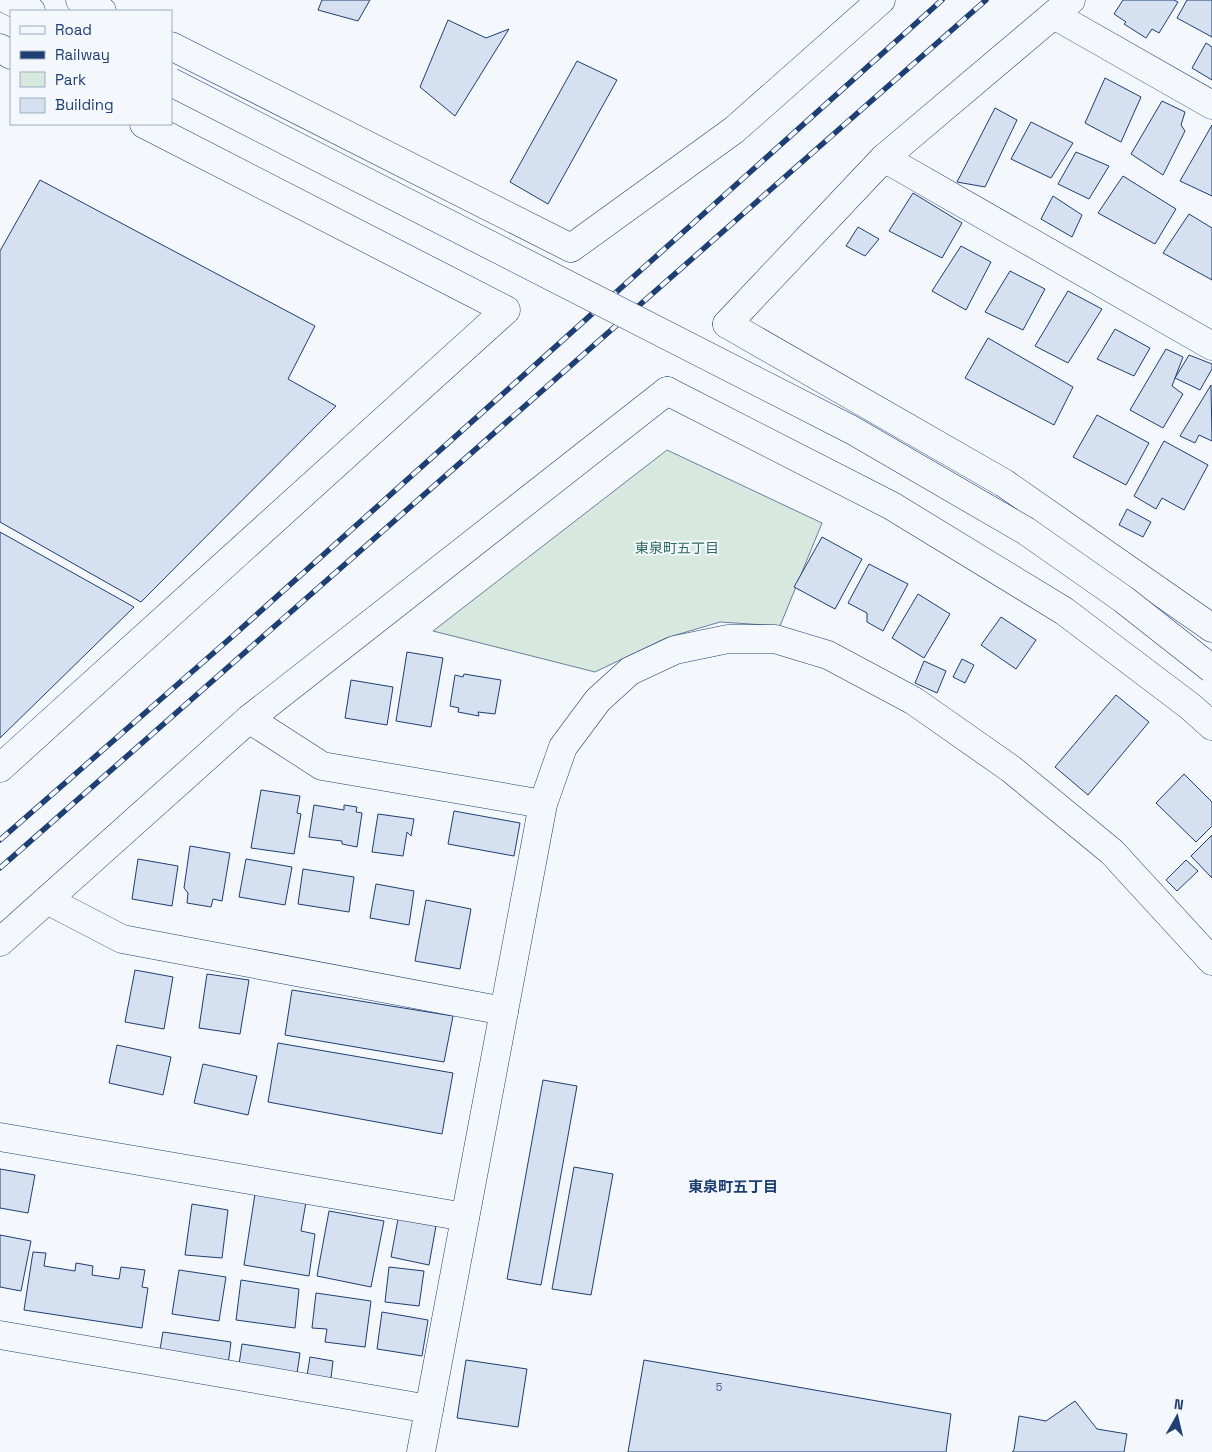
<svg xmlns="http://www.w3.org/2000/svg" width="1212" height="1452" font-family="'Space Grotesk','Noto Sans JP',sans-serif">
	<style>
		.green { fill: #d7e8df; stroke: #687fa3 }
		.building { fill: #d5e0f0; stroke: #1d3f73 }
		.lines { fill: none; stroke-linecap: round; stroke-linejoin: round }
		.street-casing { stroke: #1d3f73; stroke-width: 29 }
		.secondary-casing { stroke: #1d3f73; stroke-width: 29 }
		.street { stroke: #f4f7fb; stroke-width: 28 }
		.secondary { stroke: #f4f7fb; stroke-width: 28 }
		.rail-casing { stroke: #1d3f73; stroke-width: 5.5 }
		.rail { stroke: #f4f7fb; stroke-width: 4; stroke-dasharray: 11; stroke-linecap: butt }
		.secondary-bridge-casing { stroke: #1d3f73; stroke-width: 29; stroke-linecap: butt }
		.secondary-bridge { stroke: #f4f7fb; stroke-width: 28 }
		.labels { text-anchor: middle; dominant-baseline: central; stroke-width: 4; stroke-linejoin: round; paint-order: stroke }
		.number-label { font-size: 11px; fill: #4b6792 }
		.park-label { font-size: 14px; fill: #2c6c60; stroke: #f4f7fb }
		.neighbourhood-label { font-size: 15px; font-weight: bold; fill: #1d3f73; stroke: #f4f7fb }
	</style>
	<rect width="100%" height="100%" fill="#f4f7fb"/>
	<polygon class="green" points="667,450 822,523 780,626 720,622 666,638 595,672 433,631"/>
	<g class="building">
		<polygon points="322,0 370,0 358,21 318,10"/>
		<polygon points="1123,0 1174,0 1178,2 1159,33 1152,29 1146,38 1124,24 1126,22 1114,14"/>
		<polygon points="1187,0 1212,0 1212,37 1177,18"/>
		<polygon points="448,20 486,38 509,29 455,116 420,87"/>
		<polygon points="1206,43 1212,47 1212,80 1192,68"/>
		<polygon points="577,61 617,80 548,204 510,182"/>
		<polygon points="1105,78 1141,97 1121,142 1085,123"/>
		<polygon points="1162,101 1185,112 1181,125 1185,131 1163,175 1131,154"/>
		<polygon points="995,108 1017,120 985,187 957,182"/>
		<polygon points="1031,122 1073,143 1051,178 1011,159"/>
		<polygon points="1212,125 1212,196 1180,181"/>
		<polygon points="1076,152 1109,166 1089,199 1058,184"/>
		<polygon points="1123,176 1176,209 1155,244 1098,213"/>
		<polygon points="40,180 315,326 288,379 336,406 141,602 0,522 0,251"/>
		<polygon points="913,193 962,223 942,258 889,231"/>
		<polygon points="1053,196 1082,215 1072,237 1041,219"/>
		<polygon points="1189,214 1212,228 1212,280 1163,253"/>
		<polygon points="858,227 879,239 865,256 846,246"/>
		<polygon points="961,246 991,262 966,310 932,291"/>
		<polygon points="1010,271 1045,289 1023,330 985,312"/>
		<polygon points="1068,291 1102,309 1068,363 1035,346"/>
		<polygon points="1115,329 1150,348 1134,376 1097,359"/>
		<polygon points="988,338 1073,387 1054,425 965,378"/>
		<polygon points="1166,349 1183,357 1172,386 1183,394 1163,428 1130,410"/>
		<polygon points="1189,355 1212,364 1212,369 1200,390 1175,378"/>
		<polygon points="1211,385 1212,441 1199,435 1195,443 1180,436"/>
		<polygon points="1097,415 1149,443 1126,485 1073,457"/>
		<polygon points="1164,441 1208,465 1184,510 1162,498 1156,509 1134,496"/>
		<polygon points="1127,509 1151,522 1143,537 1119,525"/>
		<polygon points="0,532 134,607 0,738"/>
		<polygon points="822,537 862,559 835,609 794,587"/>
		<polygon points="869,564 908,584 883,631 867,622 867,613 848,603"/>
		<polygon points="918,594 950,614 924,658 892,638"/>
		<polygon points="1001,617 1036,640 1016,669 981,645"/>
		<polygon points="407,652 443,658 431,727 396,721"/>
		<polygon points="962,659 974,665 965,683 953,677"/>
		<polygon points="924,661 946,671 937,693 915,683"/>
		<polygon points="464,674 501,680 495,714 478,712 479,716 458,712 459,708 450,706 455,675 463,677"/>
		<polygon points="351,680 393,687 387,725 345,718"/>
		<polygon points="1116,695 1149,722 1088,795 1055,767"/>
		<polygon points="1184,774 1212,802 1212,826 1196,842 1156,803"/>
		<polygon points="261,790 300,796 297,813 301,814 294,854 251,848"/>
		<polygon points="314,805 344,810 344,805 357,807 356,812 362,813 357,847 342,844 342,841 309,837"/>
		<polygon points="454,811 520,823 514,856 448,844"/>
		<polygon points="378,814 414,819 411,836 407,832 403,856 372,852"/>
		<polygon points="1212,835 1212,878 1191,856"/>
		<polygon points="190,846 230,853 222,901 213,899 211,907 187,903 188,893 184,888"/>
		<polygon points="138,859 178,866 172,906 132,899"/>
		<polygon points="246,859 292,867 285,905 239,897"/>
		<polygon points="1186,860 1198,871 1177,891 1166,880"/>
		<polygon points="303,869 354,877 349,912 298,904"/>
		<polygon points="376,884 414,891 409,925 370,918"/>
		<polygon points="426,900 471,909 460,969 415,961"/>
		<polygon points="135,970 173,977 164,1029 125,1022"/>
		<polygon points="207,974 249,980 240,1034 199,1028"/>
		<polygon points="292,990 453,1016 444,1062 285,1035"/>
		<polygon points="278,1043 453,1073 442,1134 268,1102"/>
		<polygon points="117,1045 171,1057 163,1095 109,1083"/>
		<polygon points="203,1064 257,1076 248,1115 194,1103"/>
		<polygon points="543,1080 577,1086 541,1285 507,1279"/>
		<polygon points="574,1167 613,1174 591,1295 552,1289"/>
		<polygon points="0,1169 35,1175 28,1213 0,1208"/>
		<polygon points="255,1194 306,1202 301,1231 315,1234 309,1276 244,1265"/>
		<polygon points="192,1204 228,1210 222,1258 185,1255"/>
		<polygon points="329,1211 384,1221 371,1287 317,1276"/>
		<polygon points="398,1219 436,1226 429,1265 391,1257"/>
		<polygon points="0,1235 31,1241 21,1291 0,1287"/>
		<polygon points="33,1252 46,1253 44,1266 75,1271 76,1263 93,1266 92,1275 119,1279 121,1267 145,1270 142,1287 148,1288 142,1328 24,1310"/>
		<polygon points="389,1267 424,1271 419,1306 385,1302"/>
		<polygon points="179,1270 226,1277 219,1321 172,1314"/>
		<polygon points="241,1280 299,1289 295,1328 236,1320"/>
		<polygon points="316,1293 371,1301 365,1347 325,1342 327,1329 312,1328"/>
		<polygon points="382,1312 428,1320 422,1356 377,1349"/>
		<polygon points="163,1332 231,1342 228,1365 159,1355"/>
		<polygon points="242,1344 300,1353 296,1380 238,1371"/>
		<polygon points="310,1357 333,1361 330,1386 306,1382"/>
		<polygon points="466,1360 527,1369 518,1427 457,1418"/>
		<polygon points="644,1360 951,1414 946,1452 628,1452"/>
		<polygon points="1075,1401 1097,1429 1127,1434 1124,1452 1012,1452 1014,1450 1019,1416 1046,1421"/>
	</g>
	<g class="lines">
		<defs>
			<g id="street">
				<polyline points="1054,15 1212,105"/>
				<polyline points="884,158 1212,346"/>
				<polyline points="727,324 1004,483 1212,628"/>
				<polyline points="667,391 892,506 1064,611 1191,707 1212,726"/>
				<polyline points="47,900 122,939 504,1011"/>
				<polyline points="0,942 249,719 322,766 543,804"/>
				<polyline points="0,1137 465,1217"/>
				<polyline points="0,1335 429,1409"/>
				<polyline points="421,1452 543,804 563,747 598,700 630,671 675,650 728,639 775,639 828,655 914,701 1011,769 1112,852 1212,961"/>
			</g>
			<g id="secondary">
				<polyline points="8,0 31,11"/>
				<polyline points="80,0 102,11"/>
				<polyline points="171,46 571,248 734,130 881,0"/>
				<polyline points="0,48 11,55"/>
				<polyline points="727,324 884,158 1071,0"/>
				<polyline points="249,719 667,391"/>
				<polyline points="0,768 506,310 144,124"/>
			</g>
		</defs>
		<use href="#street" class="street-casing"/>
		<use href="#secondary" class="secondary-casing"/>
		<use href="#street" class="street"/>
		<use href="#secondary" class="secondary"/>
		<defs>
			<g id="rail">
				<polyline points="0,840 234,635 942,0"/>
				<polyline points="0,868 986,0"/>
			</g>
		</defs>
		<use href="#rail" class="rail-casing"/>
		<use href="#rail" class="rail"/>
		<defs>
			<polyline id="secondary-bridge" points="171,82 852,430 1026,531 1123,599 1212,669"/>
		</defs>
		<use href="#secondary-bridge" class="secondary-bridge-casing"/>
		<use href="#secondary-bridge" class="secondary-bridge"/>
	</g>
	<g class="labels">
		<g class="number-label">
			<text x="719" y="1387">5</text>
		</g>
		<g class="park-label">
			<text x="677" y="548">東泉町五丁目</text>
		</g>
		<g class="neighbourhood-label">
			<text x="733" y="1186">東泉町五丁目</text>
		</g>
	</g>
	<rect x="10" y="10" width="162" height="115" fill="#f4f7fb" stroke="#9eadc5"/>
	<rect x="20" y="26" width="25" height="8" fill="#f4f7fb" stroke="#9eadc5"/>
	<text x="55" y="35" font-size="15" fill="#1d3f73">Road</text>
	<rect x="20" y="51" width="25" height="8" fill="#1d3f73" stroke="#9eadc5"/>
	<text x="55" y="60" font-size="15" fill="#1d3f73">Railway</text>
	<rect x="20" y="72" width="25" height="15" fill="#d7e8df" stroke="#9eadc5"/>
	<text x="55" y="85" font-size="15" fill="#1d3f73">Park</text>
	<rect x="20" y="98" width="25" height="15" fill="#d5e0f0" stroke="#9eadc5"/>
	<text x="55" y="110" font-size="15" fill="#1d3f73">Building</text>
	<g transform="translate(1177 1417) rotate(8)" stroke="#f4f7fb" stroke-width="4" paint-order="stroke">
	<path d="M0-4L9 19L0 12L-9 19Z" fill="#1d3f73"/>
	<text y="-8" font-size="14" font-weight="bold" text-anchor="middle" fill="#1d3f73">N</text>
	</g>
</svg>
